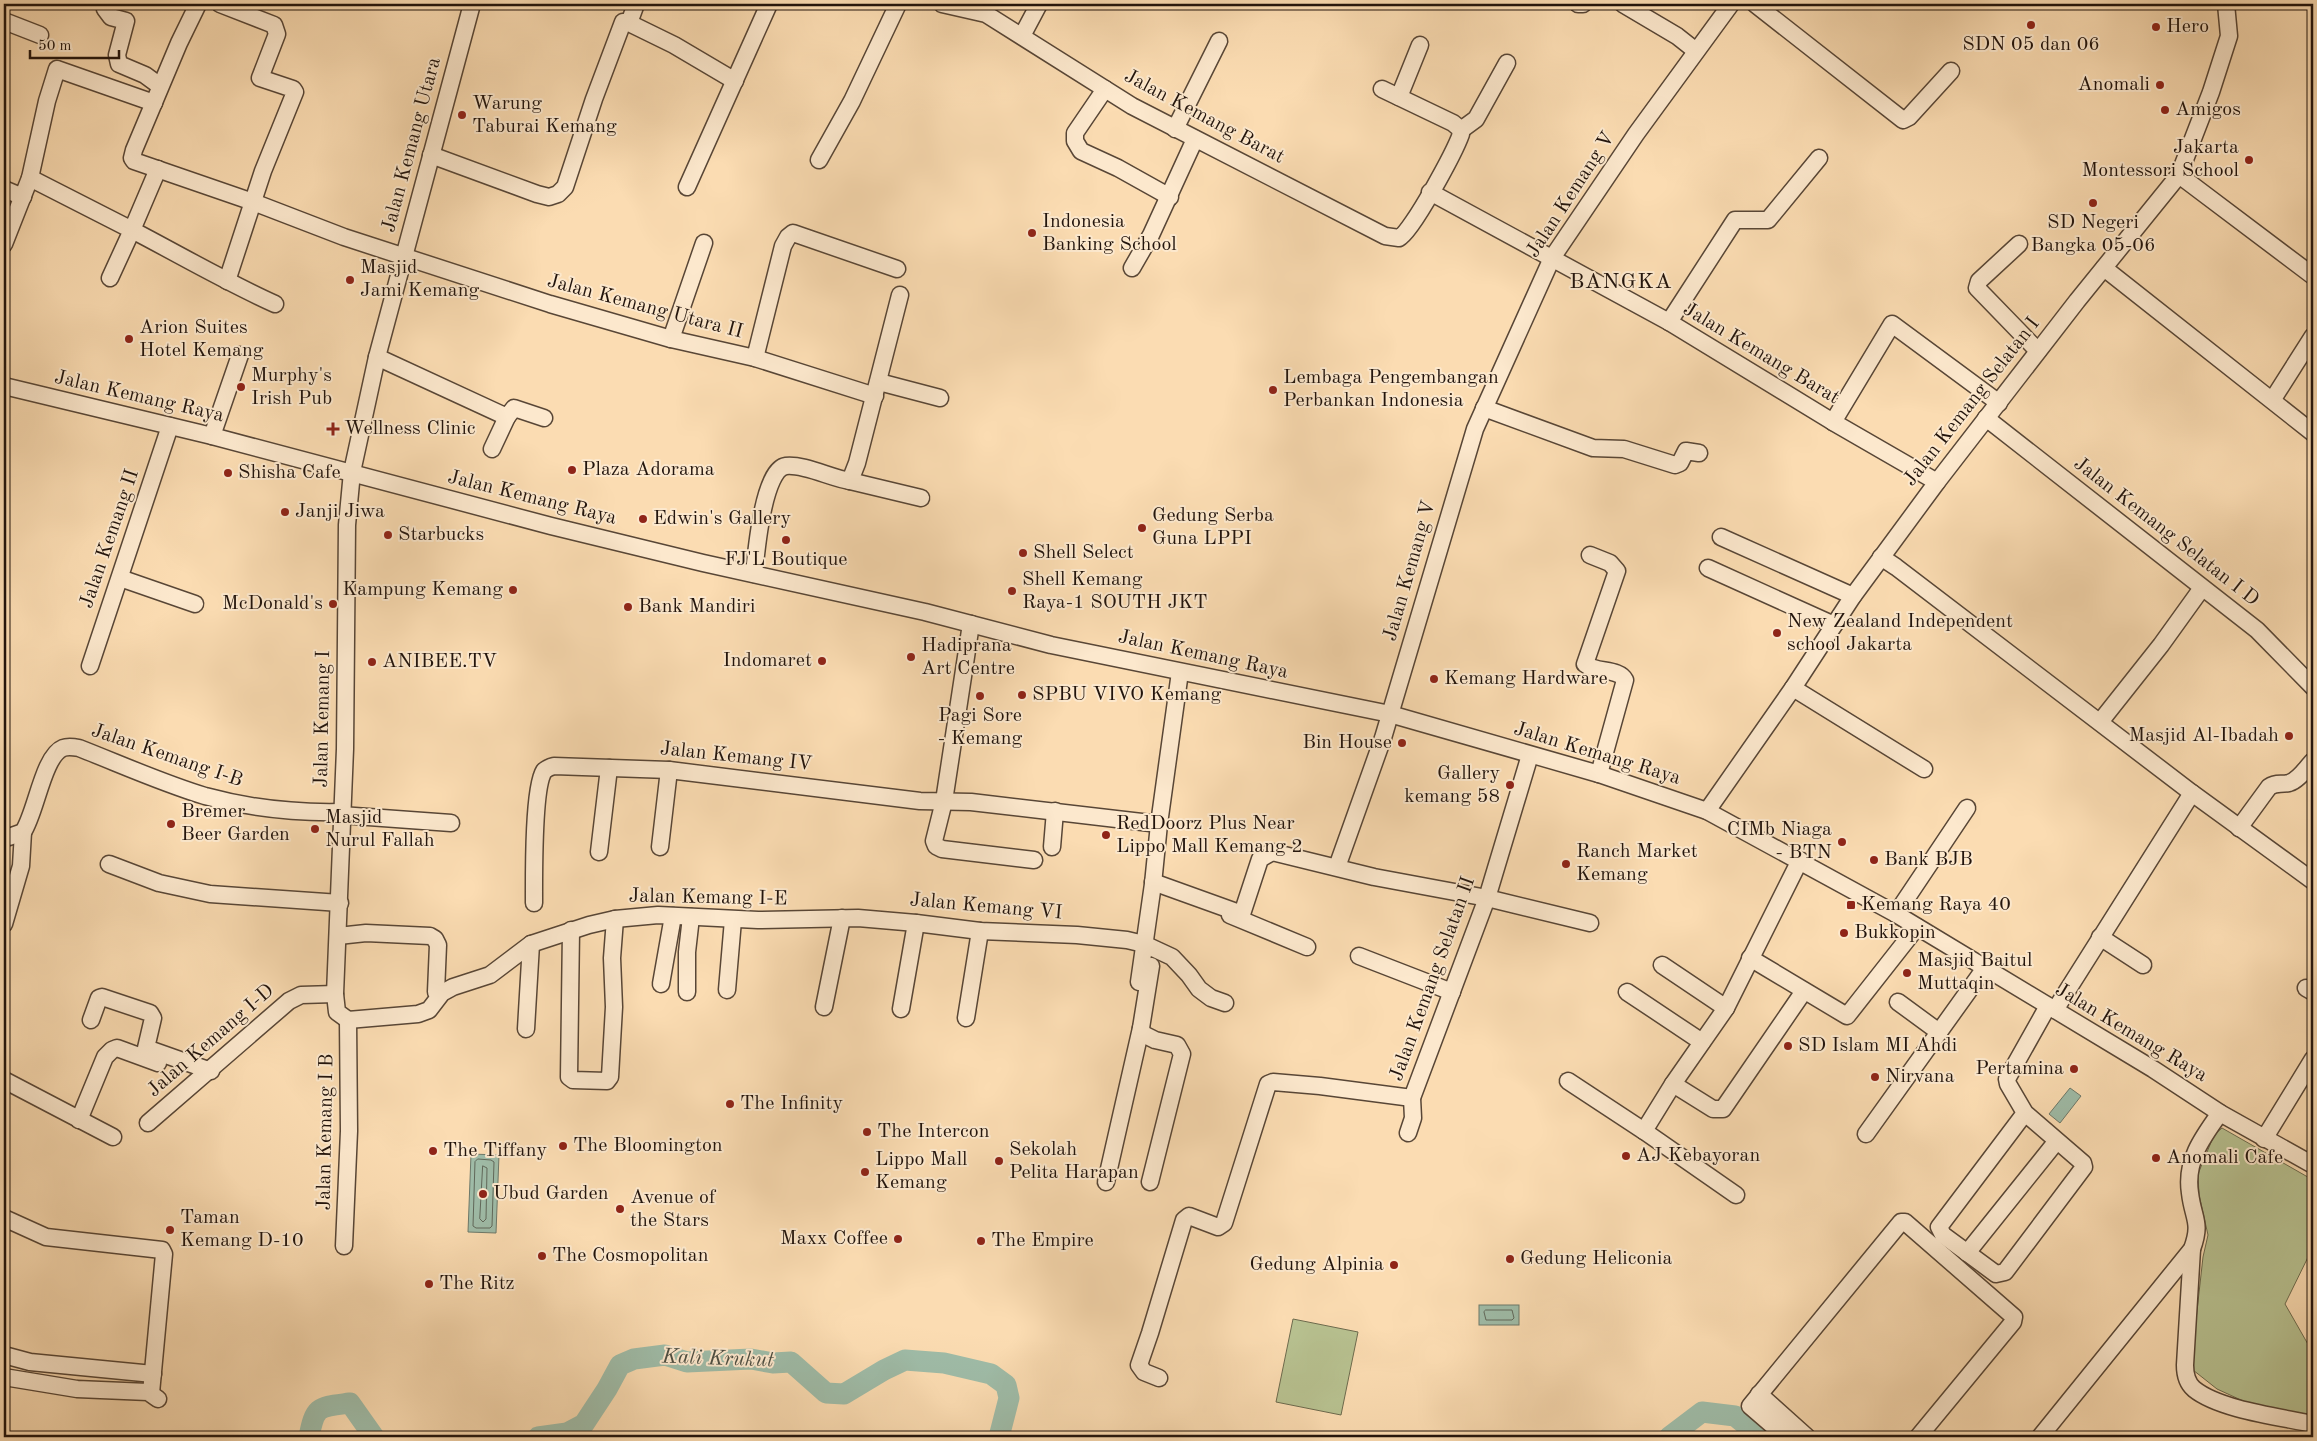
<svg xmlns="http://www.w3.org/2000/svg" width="2317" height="1441" font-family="'Old Standard TT',serif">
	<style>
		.green { fill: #b8c291; stroke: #6d6b4e }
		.water { fill: #9fbca8; stroke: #6d796a }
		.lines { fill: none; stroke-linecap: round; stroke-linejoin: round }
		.shore { stroke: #60685a; stroke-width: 1 }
		.river { stroke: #9fbca8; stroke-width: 21 }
		.minor-casing { stroke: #584636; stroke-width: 19 }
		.minor { stroke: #fce8cd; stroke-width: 16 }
		.poi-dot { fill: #8f2418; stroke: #fce8cd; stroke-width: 2 }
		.labels { text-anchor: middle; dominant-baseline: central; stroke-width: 4; stroke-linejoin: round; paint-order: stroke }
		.poi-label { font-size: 20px; fill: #22140c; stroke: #fce8cd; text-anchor: start }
		.street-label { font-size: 20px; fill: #22140c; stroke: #fce8cd }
		.water-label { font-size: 21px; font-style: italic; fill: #4e4f43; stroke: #fce8cd }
		.quarter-label { font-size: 22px; letter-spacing: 1px; fill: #22140c; stroke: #fce8cd }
	</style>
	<rect width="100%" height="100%" fill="#fbdcb2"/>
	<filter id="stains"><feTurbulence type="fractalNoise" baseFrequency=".004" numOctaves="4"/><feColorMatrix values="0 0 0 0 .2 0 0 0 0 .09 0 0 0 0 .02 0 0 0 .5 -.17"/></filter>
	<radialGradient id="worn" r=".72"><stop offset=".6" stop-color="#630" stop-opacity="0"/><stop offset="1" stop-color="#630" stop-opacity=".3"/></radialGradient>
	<g class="green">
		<polygon points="2222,1128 2313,1180 2313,1247 2285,1304 2313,1353 2313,1415 2254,1406 2217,1389 2193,1370 2192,1356 2203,1257 2208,1235 2199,1195 2198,1174 2214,1135"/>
		<polygon points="1293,1319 1358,1332 1341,1415 1276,1402"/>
	</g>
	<g class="water">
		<polygon points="2070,1088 2081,1096 2060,1123 2049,1114"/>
		<polygon points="471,1154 499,1155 496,1233 468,1232"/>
		<rect x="1479" y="1305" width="40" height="20"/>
	</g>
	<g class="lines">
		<g class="shore">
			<polygon points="478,1159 491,1160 494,1162 492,1226 490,1228 476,1228 473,1226 475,1162"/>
			<polygon points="483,1166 487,1168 486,1219 483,1222 480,1219"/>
			<polygon points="1486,1310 1512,1310 1514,1318 1512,1320 1486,1320 1484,1312"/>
		</g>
		<g class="river">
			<path d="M 309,1437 C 315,1405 319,1407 350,1403 L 374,1437"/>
			<polyline points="538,1437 567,1433 584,1424 607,1389 620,1365 634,1359 665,1355 687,1362 751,1359 773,1363 791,1362 826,1393 844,1394 884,1370 905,1360 944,1363 991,1374 1006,1385 1009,1398 999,1437"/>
			<polyline points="1669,1437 1702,1412 1735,1416 1761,1437"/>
		</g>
		<defs>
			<g id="minor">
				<polyline points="108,4 105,9 111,17 126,21 117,55 119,64 145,75 160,86"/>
				<polyline points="198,4 179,43 134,150 132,158 134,161 253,202 344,237 550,304 671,339 755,358 875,396"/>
				<polyline points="220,4 274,25 277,34 260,78 293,89 295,92 263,171 227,281"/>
				<path d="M 942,4 L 986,14 L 1132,106 L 1385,236 L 1399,238 C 1412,232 1455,151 1461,134 L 1459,128 L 1453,123 L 1382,89"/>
				<polyline points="1578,4 1583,4"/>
				<polyline points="1623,4 1677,36 1696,51"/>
				<polyline points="1755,4 1903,120 1909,117 1951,71"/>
				<polyline points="4,21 40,35"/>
				<polyline points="629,23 636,4"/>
				<polyline points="1022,36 1039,4"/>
				<polyline points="1105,89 1075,133 1075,141 1081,151 1118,168 1170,197"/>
				<polyline points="1399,97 1420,45"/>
				<polyline points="1175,129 1219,41"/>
				<polyline points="1461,130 1476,119 1507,63"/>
				<polyline points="431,155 537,194 549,197 558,194 565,187 594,99 623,22 629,23 674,45 735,81"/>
				<polyline points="819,160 852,101 898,4"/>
				<path d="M 158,169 L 132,230 C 180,255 226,282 275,304"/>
				<polyline points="2179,175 2313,276"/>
				<polyline points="30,178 47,101 57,69 154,103"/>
				<polyline points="687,187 769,4"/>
				<polyline points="4,189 23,197"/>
				<polyline points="1430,192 1669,322 1833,422 1937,482"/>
				<polyline points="4,244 30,178 132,230 110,278"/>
				<polyline points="2019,244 1979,281 1977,288 2038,351"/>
				<polyline points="1132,268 1151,235 1195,139"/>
				<polyline points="2104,268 2313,433"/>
				<polyline points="1669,322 1735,220 1768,220 1819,158"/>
				<polyline points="671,339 704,243"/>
				<polyline points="377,357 507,417 514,408 544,418"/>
				<polyline points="755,358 783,246 788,237 793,233 897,269"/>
				<polyline points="879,382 940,398"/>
				<polyline points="4,386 212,436 551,526 703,563 925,612 1051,645 1390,714 1599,774 1707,811 1896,914 2153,1069 2220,1113 2313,1165"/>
				<polyline points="2273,399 2313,336"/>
				<polyline points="1484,408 1593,448 1624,449 1675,465 1680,463 1686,451 1699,453"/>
				<polyline points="1986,418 2257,630 2313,687"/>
				<polyline points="1833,422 1892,324 1999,403"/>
				<polyline points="212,436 240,355"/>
				<polyline points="492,449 507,417"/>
				<polyline points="850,481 921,498"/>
				<polyline points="1721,537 1853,596"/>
				<path d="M 1590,555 L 1610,563 L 1617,571 L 1585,664 C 1596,673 1619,668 1625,680 L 1599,774"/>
				<polyline points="1881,557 1896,567 2192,793 2313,881"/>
				<polyline points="1708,568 1834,625"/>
				<path d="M 754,574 C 756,554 763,469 786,466 C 804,464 831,478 850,481 L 857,463 L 900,295"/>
				<polyline points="120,578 195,604"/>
				<polyline points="971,624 944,801 934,841 936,846 942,849 1034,860"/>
				<polyline points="90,666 170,426"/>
				<polyline points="1793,688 1924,769"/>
				<polyline points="2100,722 2161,645 2202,588"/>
				<polyline points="1707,811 1793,688 1853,596 1937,482 2077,301 2179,175 2211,92 2229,36 2226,4"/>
				<polyline points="341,815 451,823"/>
				<path d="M 2239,828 L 2269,787 C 2276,782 2281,785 2289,783 C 2299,780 2306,768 2313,761"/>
				<path d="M 4,836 L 9,837 L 23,832 C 36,813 43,756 63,748 C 68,746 74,747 79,748 C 120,764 162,783 205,796 C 249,808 295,813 341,812"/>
				<polyline points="660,847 669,770"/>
				<polyline points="1052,847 1055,811"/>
				<polyline points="599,852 609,768"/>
				<polyline points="109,864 159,883 210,894 340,903"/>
				<polyline points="1337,867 1383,738 1475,429 1552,258 1636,134 1731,4"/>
				<polyline points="1153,882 1242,914 1260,859 1272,852 1374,877 1487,898 1590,923"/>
				<path d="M 534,903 C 534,879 533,788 544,771 C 547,768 550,767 554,766 L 669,770 L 920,801 L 971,802 L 1159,824"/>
				<polyline points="1896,914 1967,808"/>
				<polyline points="1230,915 1307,947"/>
				<polyline points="4,924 21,866 23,832"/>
				<polyline points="571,930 569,1077 573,1080 607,1081 610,1077 614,1007 612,958 615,919"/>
				<polyline points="338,936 366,933 430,936 435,939 438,945 436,992"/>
				<polyline points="2100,937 2143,965"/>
				<polyline points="1359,956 1452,992"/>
				<polyline points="1750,958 1847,1016 1917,927"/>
				<polyline points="1662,965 1726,1008"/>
				<polyline points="1139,982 1153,884 1159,824 1180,672"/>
				<polyline points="661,984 673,916"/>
				<polyline points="2306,988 2313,992"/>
				<polyline points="727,990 733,920"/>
				<polyline points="687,992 687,952 691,917"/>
				<polyline points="1627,992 1702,1042"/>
				<polyline points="1898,1002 1939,1032"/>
				<polyline points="824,1007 842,918"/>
				<polyline points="901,1009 916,923"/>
				<polyline points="2055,1010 2192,793"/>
				<polyline points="966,1018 980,931"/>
				<polyline points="91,1020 99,998 102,997 150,1013 153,1018 146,1048 211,1071"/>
				<polyline points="348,1020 337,1012 335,994 345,749 347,525 352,472 377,357 472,4"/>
				<polyline points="348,1020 418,1014 429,1010 442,993 453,987 490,975 531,944 589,925 615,919 658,915 758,920 858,918 916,923 980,931 1077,935 1127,940 1144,944 1172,957 1189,975 1199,989 1211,998 1225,1003"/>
				<polyline points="526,1029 531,944"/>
				<polyline points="4,1080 113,1137"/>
				<polyline points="1568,1081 1644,1131"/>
				<polyline points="1673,1084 1713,1109 1723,1109 1804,991"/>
				<polyline points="2025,1113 2083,1163 2084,1167 2005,1272 1996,1274 1943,1235 1939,1227 2025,1113 2008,1084 2007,1079 2048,1006"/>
				<polyline points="79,1120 105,1057 112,1050 117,1048 158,1063"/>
				<polyline points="148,1123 289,1001 301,995 335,994"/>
				<polyline points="1408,1133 1413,1118 1412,1098 1487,898 1530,755"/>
				<polyline points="1866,1134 1985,968"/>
				<polyline points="2264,1139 2313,1059"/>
				<polyline points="1106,1182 1141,1028"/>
				<polyline points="1150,1182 1182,1054 1177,1045 1155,1040 1143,1034 1141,1028 1151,966"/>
				<polyline points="1736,1195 1644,1131 1673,1084 1726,1008 1800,860"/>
				<polyline points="4,1218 46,1237 162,1250 164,1254 151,1393"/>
				<polyline points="344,1246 349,1131 348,1020"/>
				<path d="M 2192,1249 L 2185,1365 C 2185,1374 2187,1383 2194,1389 C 2220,1410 2281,1417 2313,1424"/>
				<polyline points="1967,1253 2056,1142"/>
				<polyline points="4,1355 30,1362 153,1374"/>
				<polyline points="4,1377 77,1389 148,1392 158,1399"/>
				<polyline points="1159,1378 1144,1372 1139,1365 1150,1333 1184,1220 1189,1216 1218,1227 1224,1223 1268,1084 1273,1082 1320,1086 1412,1098"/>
				<polyline points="1759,1394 1807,1437"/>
				<polyline points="1786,1437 1750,1406 1901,1222 1905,1222 2014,1317 2013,1322 1918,1437"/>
				<path d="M 2040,1437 L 2192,1249 C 2202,1222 2193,1219 2190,1193 C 2185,1161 2202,1138 2220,1113"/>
			</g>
		</defs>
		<use href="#minor" class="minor-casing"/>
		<use href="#minor" class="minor"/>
	</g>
	<g class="poi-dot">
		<circle cx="2031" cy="25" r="5"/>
		<circle cx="2156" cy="27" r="5"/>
		<circle cx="2160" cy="85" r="5"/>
		<circle cx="2165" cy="110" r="5"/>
		<circle cx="462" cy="115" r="5"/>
		<circle cx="2249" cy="160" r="5"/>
		<circle cx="2093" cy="203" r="5"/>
		<circle cx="1032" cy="233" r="5"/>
		<circle cx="350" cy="280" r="5"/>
		<circle cx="129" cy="339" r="5"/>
		<circle cx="241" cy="387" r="5"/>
		<circle cx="1273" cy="390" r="5"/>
		<path d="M330.5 421.5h5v5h5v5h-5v5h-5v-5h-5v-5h5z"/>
		<circle cx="572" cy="470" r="5"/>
		<circle cx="228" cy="473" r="5"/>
		<circle cx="285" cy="512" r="5"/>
		<circle cx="643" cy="519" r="5"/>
		<circle cx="1142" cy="528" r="5"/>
		<circle cx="388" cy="535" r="5"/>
		<circle cx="786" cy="540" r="5"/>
		<circle cx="1023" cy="553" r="5"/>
		<circle cx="513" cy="590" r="5"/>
		<circle cx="1012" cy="591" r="5"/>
		<circle cx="333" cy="604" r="5"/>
		<circle cx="628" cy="607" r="5"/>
		<circle cx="1777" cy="633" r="5"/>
		<circle cx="911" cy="657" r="5"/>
		<circle cx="822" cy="661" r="5"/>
		<circle cx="372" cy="662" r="5"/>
		<circle cx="1434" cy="679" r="5"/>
		<circle cx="1022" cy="695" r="5"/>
		<circle cx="980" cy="696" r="5"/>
		<circle cx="2289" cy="736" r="5"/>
		<circle cx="1402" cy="743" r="5"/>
		<circle cx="1510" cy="785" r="5"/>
		<circle cx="171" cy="824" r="5"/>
		<circle cx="315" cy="829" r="5"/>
		<circle cx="1106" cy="835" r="5"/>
		<circle cx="1842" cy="842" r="5"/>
		<circle cx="1874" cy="860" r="5"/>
		<circle cx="1566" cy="864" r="5"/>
		<rect x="1846" y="900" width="10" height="10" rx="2.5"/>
		<circle cx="1844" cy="933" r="5"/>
		<circle cx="1907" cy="973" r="5"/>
		<circle cx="1788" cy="1046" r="5"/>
		<circle cx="2074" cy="1069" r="5"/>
		<circle cx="1875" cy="1077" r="5"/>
		<circle cx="730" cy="1104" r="5"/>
		<circle cx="867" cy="1132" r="5"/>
		<circle cx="563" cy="1146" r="5"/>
		<circle cx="433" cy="1151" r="5"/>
		<circle cx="1626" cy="1156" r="5"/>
		<circle cx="2156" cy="1158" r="5"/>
		<circle cx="999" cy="1161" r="5"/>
		<circle cx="865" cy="1172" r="5"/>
		<circle cx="483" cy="1194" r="5"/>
		<circle cx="620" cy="1209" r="5"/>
		<circle cx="170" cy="1230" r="5"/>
		<circle cx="898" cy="1239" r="5"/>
		<circle cx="981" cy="1241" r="5"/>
		<circle cx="542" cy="1256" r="5"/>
		<circle cx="1510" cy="1259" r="5"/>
		<circle cx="1394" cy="1265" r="5"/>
		<circle cx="429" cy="1284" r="5"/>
	</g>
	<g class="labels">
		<g class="poi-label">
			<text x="2166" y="27">Hero</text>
			<text x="2031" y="45" text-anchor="middle">SDN 05 dan 06</text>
			<text x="2150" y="85" text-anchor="end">Anomali</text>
			<text x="472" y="104">Warung<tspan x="472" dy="23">Taburai Kemang</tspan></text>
			<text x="2175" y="110">Amigos</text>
			<text x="2239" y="148" text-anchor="end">Jakarta<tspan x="2239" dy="23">Montessori School</tspan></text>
			<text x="1042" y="222">Indonesia<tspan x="1042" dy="23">Banking School</tspan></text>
			<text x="2093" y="223" text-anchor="middle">SD Negeri<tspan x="2093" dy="23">Bangka 05-06</tspan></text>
			<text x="360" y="268">Masjid<tspan x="360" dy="23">Jami Kemang</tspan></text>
			<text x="139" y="328">Arion Suites<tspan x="139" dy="23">Hotel Kemang</tspan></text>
			<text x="251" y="376">Murphy's<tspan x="251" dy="23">Irish Pub</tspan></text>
			<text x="1283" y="378">Lembaga Pengembangan<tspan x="1283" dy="23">Perbankan Indonesia</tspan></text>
			<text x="344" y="429">Wellness Clinic</text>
			<text x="582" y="470">Plaza Adorama</text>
			<text x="238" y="473">Shisha Cafe</text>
			<text x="295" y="512">Janji Jiwa</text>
			<text x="1152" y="516">Gedung Serba<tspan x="1152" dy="23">Guna LPPI</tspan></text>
			<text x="653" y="519">Edwin's Gallery</text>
			<text x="398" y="535">Starbucks</text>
			<text x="1033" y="553">Shell Select</text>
			<text x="786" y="560" text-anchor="middle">FJ'L Boutique</text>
			<text x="1022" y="580">Shell Kemang<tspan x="1022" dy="23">Raya-1 SOUTH JKT</tspan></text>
			<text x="503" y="590" text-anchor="end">Kampung Kemang</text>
			<text x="323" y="604" text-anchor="end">McDonald's</text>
			<text x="638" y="607">Bank Mandiri</text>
			<text x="1787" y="622">New Zealand Independent<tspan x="1787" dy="23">school Jakarta</tspan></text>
			<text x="921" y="646">Hadiprana<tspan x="921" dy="23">Art Centre</tspan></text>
			<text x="812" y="661" text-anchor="end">Indomaret</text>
			<text x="382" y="662">ANIBEE.TV</text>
			<text x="1444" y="679">Kemang Hardware</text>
			<text x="1032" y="695">SPBU VIVO Kemang</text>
			<text x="980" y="716" text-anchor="middle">Pagi Sore<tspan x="980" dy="23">- Kemang</tspan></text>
			<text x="2279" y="736" text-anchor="end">Masjid Al-Ibadah</text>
			<text x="1392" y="743" text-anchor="end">Bin House</text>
			<text x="1500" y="774" text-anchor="end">Gallery<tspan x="1500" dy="23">kemang 58</tspan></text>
			<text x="181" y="812">Bremer<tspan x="181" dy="23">Beer Garden</tspan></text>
			<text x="325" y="818">Masjid<tspan x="325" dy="23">Nurul Fallah</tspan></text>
			<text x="1116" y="824">RedDoorz Plus Near<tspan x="1116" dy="23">Lippo Mall Kemang 2</tspan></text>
			<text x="1832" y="830" text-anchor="end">CIMb Niaga<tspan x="1832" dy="23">- BTN</tspan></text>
			<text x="1576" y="852">Ranch Market<tspan x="1576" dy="23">Kemang</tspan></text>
			<text x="1884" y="860">Bank BJB</text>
			<text x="1861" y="905">Kemang Raya 40</text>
			<text x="1854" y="933">Bukkopin</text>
			<text x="1917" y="961">Masjid Baitul<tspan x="1917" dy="23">Muttaqin</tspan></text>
			<text x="1798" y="1046">SD Islam MI Ahdi</text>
			<text x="2064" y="1069" text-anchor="end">Pertamina</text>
			<text x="1885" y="1077">Nirvana</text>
			<text x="740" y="1104">The Infinity</text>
			<text x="877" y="1132">The Intercon</text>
			<text x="573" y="1146">The Bloomington</text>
			<text x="1009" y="1150">Sekolah<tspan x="1009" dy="23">Pelita Harapan</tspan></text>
			<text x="443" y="1151">The Tiffany</text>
			<text x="1636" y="1156">AJ Kebayoran</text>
			<text x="2166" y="1158">Anomali Cafe</text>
			<text x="875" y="1160">Lippo Mall<tspan x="875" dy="23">Kemang</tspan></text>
			<text x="493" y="1194">Ubud Garden</text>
			<text x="630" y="1198">Avenue of<tspan x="630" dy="23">the Stars</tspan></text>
			<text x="180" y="1218">Taman<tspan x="180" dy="23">Kemang D-10</tspan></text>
			<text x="888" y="1239" text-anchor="end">Maxx Coffee</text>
			<text x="991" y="1241">The Empire</text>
			<text x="552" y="1256">The Cosmopolitan</text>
			<text x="1520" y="1259">Gedung Heliconia</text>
			<text x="1384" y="1265" text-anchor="end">Gedung Alpinia</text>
			<text x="439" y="1284">The Ritz</text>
		</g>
		<g class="street-label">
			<text transform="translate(1204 117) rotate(28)">Jalan Kemang Barat</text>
			<text transform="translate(412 145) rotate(-75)">Jalan Kemang Utara</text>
			<text transform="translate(1571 195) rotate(-57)">Jalan Kemang V</text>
			<text transform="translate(645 307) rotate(15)">Jalan Kemang Utara II</text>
			<text transform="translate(1761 354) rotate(31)">Jalan Kemang Barat</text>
			<text transform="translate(139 397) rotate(13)">Jalan Kemang Raya</text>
			<text transform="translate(1972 402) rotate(-52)">Jalan Kemang Selatan I</text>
			<text transform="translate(532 498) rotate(14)">Jalan Kemang Raya</text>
			<text transform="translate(2166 532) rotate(38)">Jalan Kemang Selatan I D</text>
			<text transform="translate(110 539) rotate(-71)">Jalan Kemang II</text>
			<text transform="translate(1410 571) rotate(-74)">Jalan Kemang V</text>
			<text transform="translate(1203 655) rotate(12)">Jalan Kemang Raya</text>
			<text transform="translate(323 719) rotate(-89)">Jalan Kemang I</text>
			<text transform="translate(1597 754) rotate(17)">Jalan Kemang Raya</text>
			<text transform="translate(167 756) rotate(19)">Jalan Kemang I-B</text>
			<text transform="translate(736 757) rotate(6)">Jalan Kemang IV</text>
			<text transform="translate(708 898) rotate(1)">Jalan Kemang I-E</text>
			<text transform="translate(986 907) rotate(5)">Jalan Kemang VI</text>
			<text transform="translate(1433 979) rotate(-70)">Jalan Kemang Selatan II</text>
			<text transform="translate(2131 1033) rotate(31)">Jalan Kemang Raya</text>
			<text transform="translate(211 1041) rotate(-41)">Jalan Kemang I-D</text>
			<text transform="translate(326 1132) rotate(-89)">Jalan Kemang I B</text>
		</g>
		<g class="water-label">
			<text transform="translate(718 1359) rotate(2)">Kali Krukut</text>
		</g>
		<g class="quarter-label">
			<text x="1621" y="282">BANGKA</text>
		</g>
	</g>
	<rect width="2317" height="1441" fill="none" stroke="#fbdcb2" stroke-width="20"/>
	<rect x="5" y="5" width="2307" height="1431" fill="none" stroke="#22140c" stroke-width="2.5"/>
	<rect x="10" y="10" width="2297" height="1421" fill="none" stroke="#22140c"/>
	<path d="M30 50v8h89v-8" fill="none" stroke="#22140c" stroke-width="2.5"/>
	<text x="38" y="50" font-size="15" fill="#22140c" stroke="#fce8cd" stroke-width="4" paint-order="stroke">50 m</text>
	<rect width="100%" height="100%" filter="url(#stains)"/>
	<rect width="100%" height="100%" fill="url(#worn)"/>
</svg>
